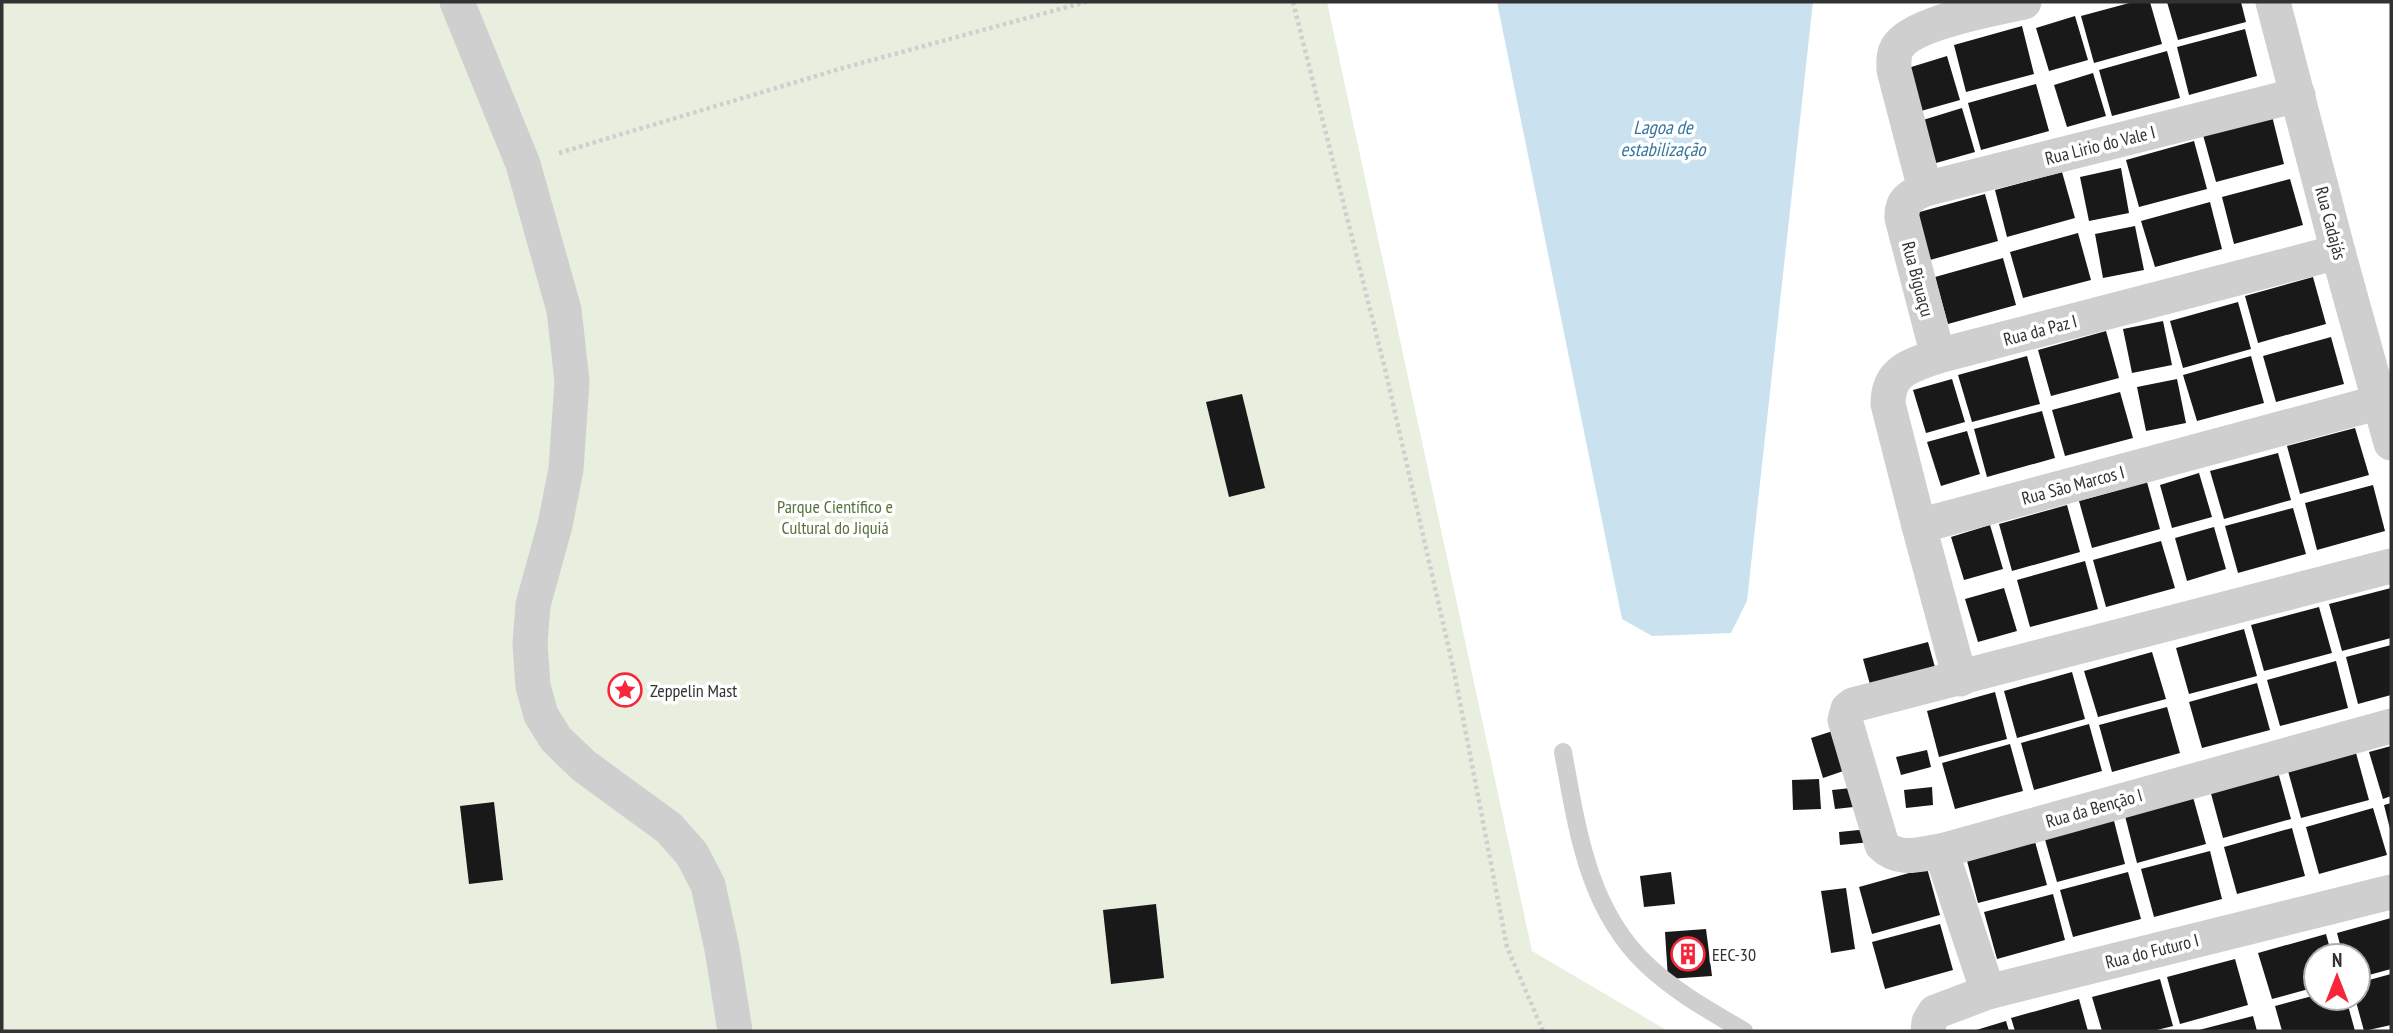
<svg xmlns="http://www.w3.org/2000/svg" width="2393" height="1033" font-family="'PT Sans Narrow',sans-serif">
	<style>
		.green { fill: #e8efdf }
		.water { fill: #cae2f0 }
		.building { fill: #191919 }
		.lines { fill: none; stroke-linecap: round; stroke-linejoin: round }
		.path { stroke: #cfcfcf; stroke-width: 4.5; stroke-dasharray: 3.5 3.5; stroke-linecap: butt }
		.lane { stroke: #cfcfcf; stroke-width: 18 }
		.street { stroke: #cfcfcf; stroke-width: 35 }
		.labels { text-anchor: middle; dominant-baseline: central; stroke-width: 7; stroke-linejoin: round; paint-order: stroke }
		.street-label { font-size: 18px; fill: #323232; stroke: #fff }
		.park-label { font-size: 18px; fill: #557339; stroke: #fff }
		.poi-label { font-size: 18px; fill: #323232; stroke: #fff; text-anchor: start }
		.water-label { font-size: 19px; font-style: italic; fill: #36779d; stroke: #fff }
	</style>
	<rect width="100%" height="100%" fill="#fff"/>
	<polygon class="green" points="2,2 1327,2 1532,951 1668,1031 2,1031"/>
	<polygon class="water" points="1497,2 1813,2 1747,601 1731,633 1652,636 1622,619"/>
	<g class="building">
		<polygon points="2133,2 2150,2 2162,44 2094,63 2081,16"/>
		<polygon points="2167,2 2241,2 2246,22 2178,40"/>
		<polygon points="2075,16 2088,60 2049,71 2036,28"/>
		<polygon points="2022,26 2034,74 1966,92 1954,45"/>
		<polygon points="2245,29 2257,76 2189,95 2177,47"/>
		<polygon points="2167,51 2180,98 2112,116 2099,70"/>
		<polygon points="1947,56 1960,100 1921,111 1908,68"/>
		<polygon points="2093,73 2106,116 2067,127 2054,85"/>
		<polygon points="2036,84 2049,131 1981,150 1968,103"/>
		<polygon points="1962,108 1975,152 1936,163 1923,120"/>
		<polygon points="2272,116 2284,164 2216,182 2203,135"/>
		<polygon points="2194,141 2207,189 2139,207 2126,160"/>
		<polygon points="2121,168 2129,213 2089,221 2080,177"/>
		<polygon points="2062,172 2075,218 2007,237 1995,190"/>
		<polygon points="2290,179 2303,225 2234,244 2222,197"/>
		<polygon points="1985,194 1998,241 1930,260 1916,213"/>
		<polygon points="2210,202 2222,249 2155,267 2141,221"/>
		<polygon points="2135,226 2144,270 2103,278 2095,234"/>
		<polygon points="2078,233 2091,280 2023,298 2010,252"/>
		<polygon points="2003,258 2016,305 1948,324 1935,277"/>
		<polygon points="2313,277 2326,324 2258,343 2245,296"/>
		<polygon points="2238,302 2251,349 2183,368 2170,321"/>
		<polygon points="2163,321 2172,365 2132,373 2123,329"/>
		<polygon points="2106,331 2119,378 2051,396 2038,350"/>
		<polygon points="2331,337 2344,384 2276,402 2263,356"/>
		<polygon points="2027,356 2040,404 1972,422 1958,375"/>
		<polygon points="2251,356 2264,403 2197,421 2183,375"/>
		<polygon points="1952,379 1965,422 1926,433 1913,390"/>
		<polygon points="2177,379 2186,423 2146,431 2137,387"/>
		<polygon points="2120,392 2133,438 2065,456 2052,410"/>
		<polygon points="1242,394 1265,488 1229,497 1206,402"/>
		<polygon points="2042,411 2055,458 1987,477 1974,429"/>
		<polygon points="2355,428 2369,475 2300,494 2287,446"/>
		<polygon points="1967,431 1980,474 1941,486 1927,442"/>
		<polygon points="2278,453 2291,500 2224,519 2210,471"/>
		<polygon points="2199,473 2212,517 2172,528 2160,485"/>
		<polygon points="2147,482 2160,529 2092,548 2079,501"/>
		<polygon points="2373,485 2385,531 2317,550 2305,503"/>
		<polygon points="2067,505 2080,552 2012,571 1999,524"/>
		<polygon points="2293,508 2306,554 2238,573 2225,526"/>
		<polygon points="1990,525 2003,569 1964,580 1951,537"/>
		<polygon points="2214,527 2226,569 2187,581 2175,538"/>
		<polygon points="2161,541 2175,588 2106,607 2093,560"/>
		<polygon points="2085,561 2098,609 2030,627 2017,580"/>
		<polygon points="2004,588 2017,631 1978,642 1965,599"/>
		<polygon points="2391,588 2391,638 2342,651 2329,604"/>
		<polygon points="2319,607 2332,653 2264,671 2251,625"/>
		<polygon points="2244,629 2257,676 2189,694 2176,648"/>
		<polygon points="1928,642 1936,671 1871,688 1863,659"/>
		<polygon points="2391,645 2391,695 2358,704 2346,657"/>
		<polygon points="2152,652 2166,699 2098,717 2084,671"/>
		<polygon points="2336,661 2348,708 2280,726 2267,680"/>
		<polygon points="2072,672 2085,719 2017,738 2004,691"/>
		<polygon points="2257,683 2270,730 2202,748 2189,702"/>
		<polygon points="1995,692 2007,739 1939,757 1927,711"/>
		<polygon points="2167,707 2180,753 2112,772 2099,725"/>
		<polygon points="2089,724 2102,771 2034,790 2021,743"/>
		<polygon points="1842,728 1855,767 1823,778 1811,738"/>
		<polygon points="2010,744 2023,791 1955,809 1942,763"/>
		<polygon points="2391,746 2391,796 2383,799 2369,752"/>
		<polygon points="1927,750 1931,767 1901,775 1896,757"/>
		<polygon points="2356,753 2369,800 2301,818 2288,771"/>
		<polygon points="2278,772 2291,819 2223,838 2210,790"/>
		<polygon points="1819,779 1821,809 1793,810 1792,780"/>
		<polygon points="1861,787 1863,806 1835,809 1832,790"/>
		<polygon points="1932,787 1933,805 1906,808 1904,790"/>
		<polygon points="2193,797 2206,844 2137,863 2125,816"/>
		<polygon points="494,802 503,880 469,884 460,806"/>
		<polygon points="2391,803 2391,828 2390,829 2384,805"/>
		<polygon points="2373,808 2387,855 2319,874 2306,827"/>
		<polygon points="2113,817 2125,864 2057,882 2044,836"/>
		<polygon points="2292,828 2305,876 2237,894 2224,847"/>
		<polygon points="1869,829 1871,842 1840,845 1839,832"/>
		<polygon points="2034,838 2047,885 1978,903 1966,857"/>
		<polygon points="2210,851 2222,899 2154,917 2141,869"/>
		<polygon points="1927,868 1940,915 1872,934 1859,887"/>
		<polygon points="1671,872 1675,904 1644,907 1640,876"/>
		<polygon points="2128,872 2141,919 2073,937 2060,890"/>
		<polygon points="1846,888 1855,949 1831,953 1821,891"/>
		<polygon points="2053,894 2065,940 1997,959 1984,912"/>
		<polygon points="1156,904 1164,978 1111,984 1103,910"/>
		<polygon points="2391,918 2391,969 2358,978 2358,956 2343,956 2337,933"/>
		<polygon points="1940,924 1953,970 1885,989 1872,942"/>
		<polygon points="1706,929 1712,976 1668,979 1665,932"/>
		<polygon points="2326,934 2332,956 2316,956 2316,987 2272,999 2258,953"/>
		<polygon points="2235,959 2248,1005 2180,1024 2167,977"/>
		<polygon points="2391,974 2391,1025 2364,1031 2355,998 2358,998 2358,983"/>
		<polygon points="2160,979 2173,1026 2153,1031 2102,1031 2092,997"/>
		<polygon points="2316,995 2316,998 2346,998 2355,1031 2282,1031 2275,1006"/>
		<polygon points="2079,999 2088,1031 2015,1031 2011,1018"/>
		<polygon points="2253,1016 2257,1031 2199,1031 2199,1030"/>
		<polygon points="2006,1021 2009,1031 1973,1031"/>
	</g>
	<g class="lines">
		<g class="path">
			<polyline points="1293,2 1386,373 1454,671 1507,947 1543,1031"/>
			<polyline points="559,153 843,68 1086,2"/>
		</g>
		<path class="lane" d="M 1563,752 C 1577,827 1587,908 1646,964 C 1674,991 1710,1011 1744,1031"/>
		<g class="street">
			<polyline points="457,2 523,164 564,310 572,381 566,469 555,525 533,605 530,643 533,686 541,715 556,739 584,766 669,828 692,854 708,885 722,949 735,1031"/>
			<polyline points="2273,2 2338,252 2391,443"/>
			<path d="M 1925,189 L 1894,70 C 1894,62 1893,55 1897,48 C 1912,22 1994,9 2024,2"/>
			<path d="M 1938,356 L 1902,218 C 1901,201 1910,196 1925,189 L 2298,95"/>
			<path d="M 1919,526 L 1888,404 C 1888,370 1911,366 1938,356 L 2338,252"/>
			<polyline points="1960,679 1919,526 2380,402"/>
			<path d="M 1941,851 C 1919,854 1899,862 1882,845 L 1845,720 L 1848,709 L 1853,705 L 2391,566"/>
			<polyline points="1988,992 1941,851 2391,726"/>
			<polyline points="1928,1031 1929,1022 1935,1012 1988,992 2391,892"/>
		</g>
	</g>
	<defs>
		<symbol id="sight-ring" viewBox="-11 -11 22 22"><circle r="9.5" fill="#fff" stroke="#f72638" stroke-width="1.5"/><path d="M0-6L1.8-2.2L6-1.7L2.9 1.2L3.7 5.4L0 3.3L-3.7 5.4L-2.9 1.2L-6-1.7L-1.8-2.2Z" fill="#f72638"/></symbol>
		<symbol id="building-ring" viewBox="-11 -11 22 22"><circle r="9.5" fill="#fff" stroke="#f72638" stroke-width="1.5"/><path d="M-4-6H4V6H1V3H-1V6H-4ZM-2.5-4.3h1.7v1.8h-1.7ZM.8-4.3h1.7v1.8H.8ZM-2.5-1h1.7V.8h-1.7ZM.8-1h1.7V.8H.8Z" fill="#f72638"/></symbol>
	</defs>
	<g fill-rule="evenodd">
		<use href="#sight-ring" x="606" y="671" width="38" height="38"/>
		<use href="#building-ring" x="1669" y="935" width="38" height="38"/>
	</g>
	<g class="labels">
		<g class="street-label">
			<text transform="translate(2100 145) rotate(-14)">Rua Lirio do Vale I</text>
			<text transform="translate(2331 223) rotate(75)">Rua Cadajás</text>
			<text transform="translate(1918 279) rotate(75)">Rua Biguaçu</text>
			<text transform="translate(2040 330) rotate(-15)">Rua da Paz I</text>
			<text transform="translate(2073 485) rotate(-15)">Rua São Marcos I</text>
			<text transform="translate(2094 808) rotate(-16)">Rua da Benção I</text>
			<text transform="translate(2152 951) rotate(-14)">Rua do Futuro I</text>
		</g>
		<g class="park-label">
			<text x="835" y="506">Parque Científico e<tspan x="835" dy="21">Cultural do Jiquiá</tspan></text>
		</g>
		<g class="poi-label">
			<text x="650" y="690">Zeppelin Mast</text>
			<text x="1712" y="954">EEC-30</text>
		</g>
		<g class="water-label">
			<text x="1663" y="127">Lagoa de<tspan x="1663" dy="22">estabilização</tspan></text>
		</g>
	</g>
	<rect width="2393" height="1033" fill="none" stroke="#323232" stroke-width="7"/>
	<g transform="translate(2337 977)"><circle r="33" fill="#ffffff" stroke="#adadad" stroke-width="2"/>
	<path d="M0-5L12 26L0 18L-12 26Z" fill="#f72638"/>
	<text y="-10" font-size="19" font-weight="bold" text-anchor="middle" fill="#323232">N</text>
	</g>
</svg>
